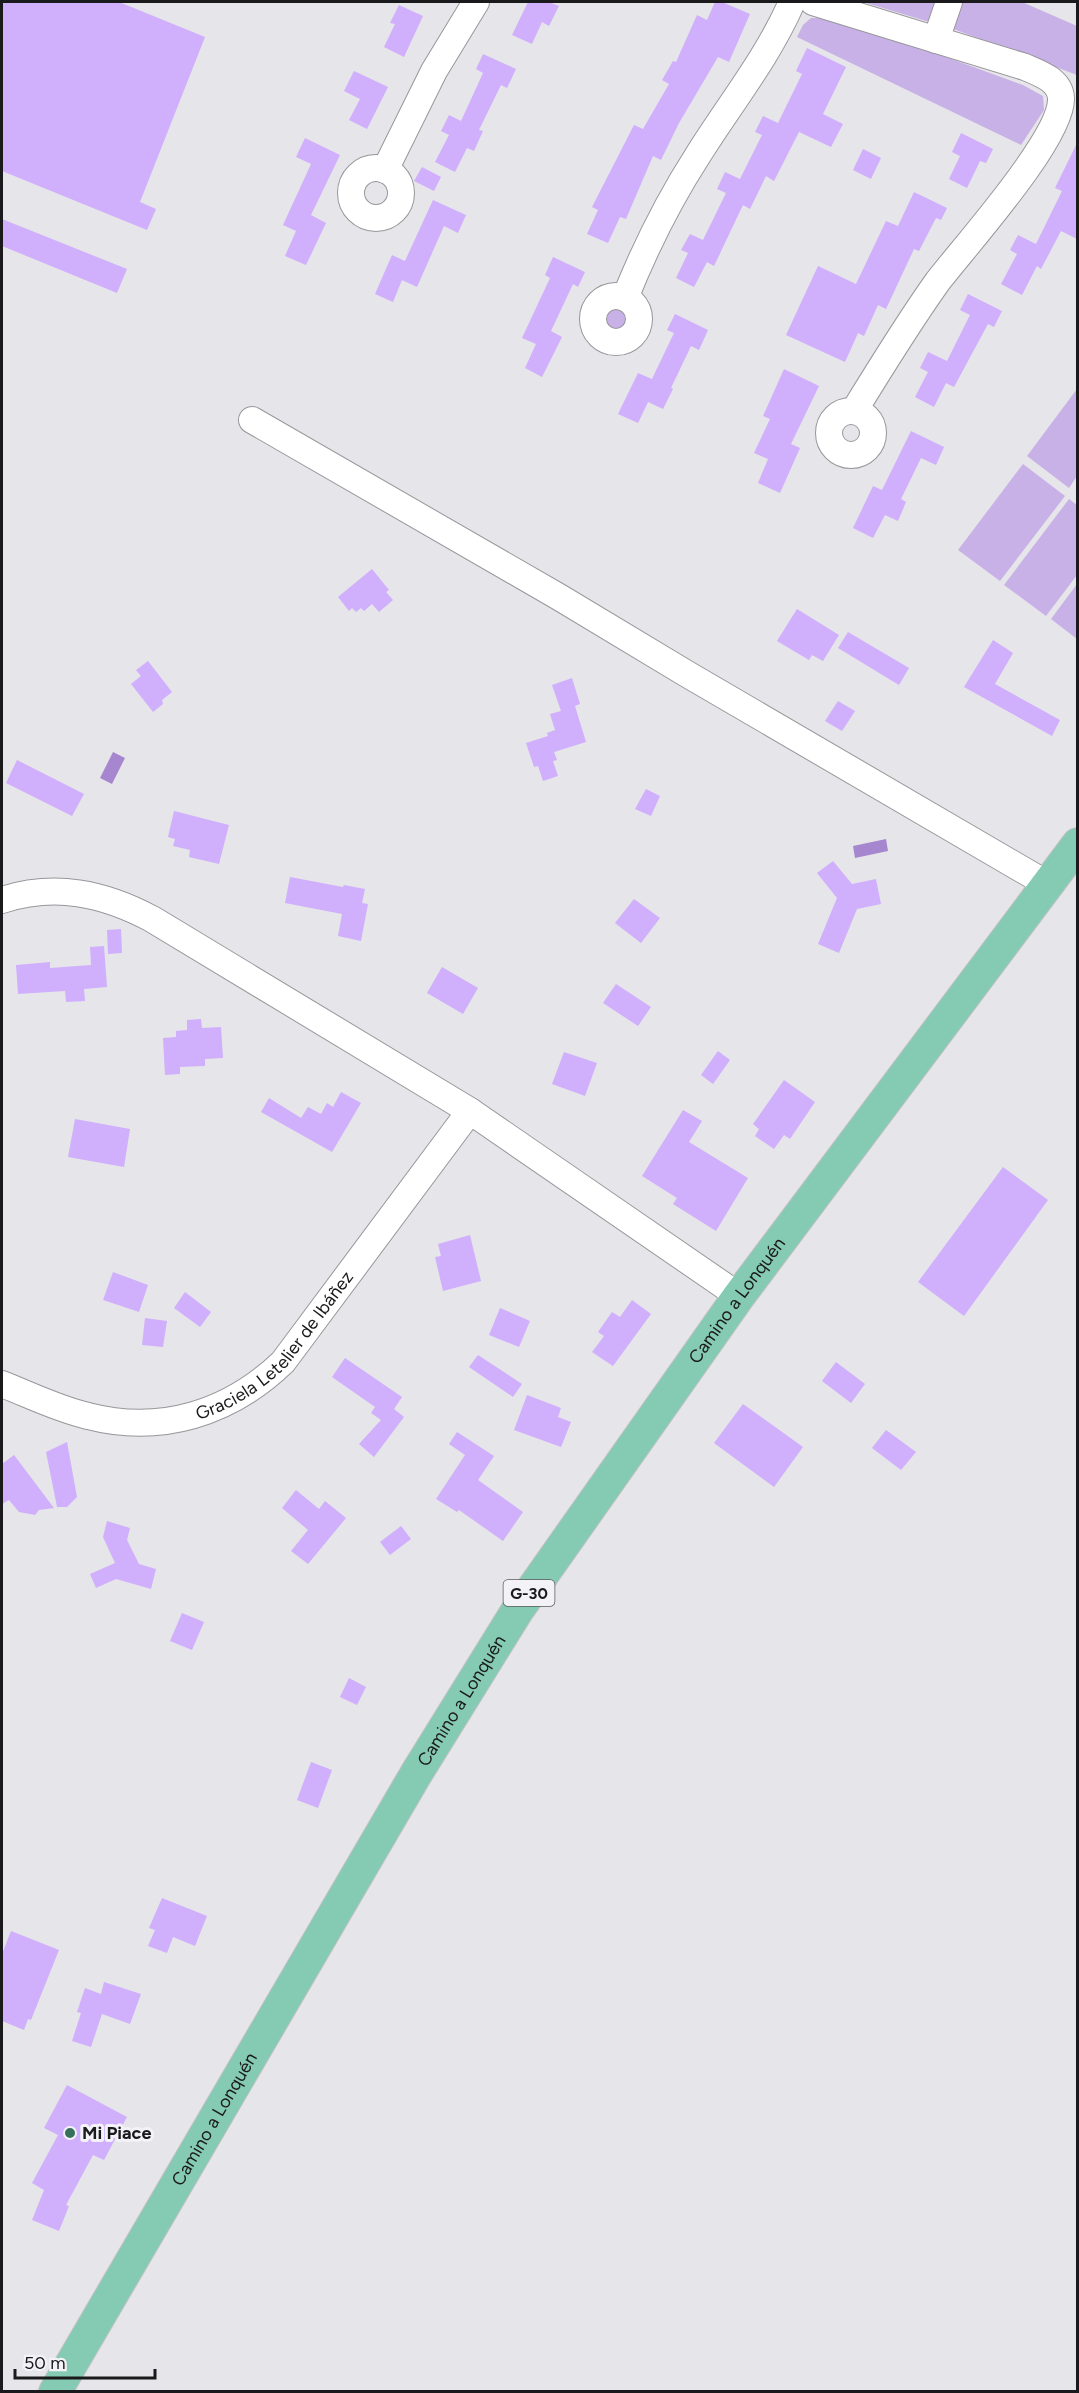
<svg xmlns="http://www.w3.org/2000/svg" width="1079" height="2393" font-family="Figtree,sans-serif">
	<style>
		.green { fill: #c8b1e7 }
		.water { fill: #a686cf }
		.building { fill: #d0affc }
		.lines { fill: none; stroke-linecap: round; stroke-linejoin: round }
		.minor-casing { stroke: #98969a; stroke-width: 28 }
		.major-casing { stroke: #c3c3c4; stroke-width: 34 }
		.minor { stroke: #fff; stroke-width: 26 }
		.major { stroke: #85cab3; stroke-width: 32 }
		.poi-dot { fill: #37715b; stroke: #f3f2f6; stroke-width: 2 }
		.labels { text-anchor: middle; dominant-baseline: central; stroke-width: 6; stroke-linejoin: round; paint-order: stroke }
		.shield { fill: #f3f2f6; stroke: #5b5a5d; stroke-width: 1.5 }
		.shield-label { font-size: 16px; font-weight: bold; fill: #1a191b }
		.street-label { font-size: 18px; fill: #1a191b; stroke: #f3f2f6 }
		.poi-label { font-size: 18px; font-weight: bold; fill: #1a191b; stroke: #f3f2f6; text-anchor: start }
	</style>
	<rect width="100%" height="100%" fill="#e6e5e9"/>
	<g class="green">
		<polygon points="863,2 1022,2 1077,26 1077,75 956,30"/>
		<polygon points="811,18 820,18 935,53 1023,85 1043,96 1044,110 1021,145 797,37 803,25"/>
		<circle cx="615" cy="320" r="12"/>
		<polygon points="1077,389 1077,476 1069,488 1027,456"/>
		<polygon points="1023,464 1065,496 1000,581 958,550"/>
		<polygon points="1069,499 1077,505 1077,575 1046,616 1004,585"/>
		<polygon points="1077,584 1077,639 1051,619"/>
	</g>
	<g class="water">
		<polygon points="113,752 125,758 112,784 100,778"/>
		<polygon points="886,839 888,851 855,858 853,846"/>
	</g>
	<g class="building">
		<polygon points="2,2 119,2 205,37 140,202 156,209 147,230 2,171"/>
		<polygon points="528,2 549,2 559,6 549,26 542,22 532,44 512,35"/>
		<polygon points="715,2 722,2 750,14 729,62 718,57 679,123 661,160 653,156 626,219 620,217 608,243 587,234 598,210 592,207 634,125 643,129 669,84 662,80 673,61 676,62 697,15 707,20"/>
		<polygon points="399,5 423,16 404,57 384,47 395,24 390,23"/>
		<polygon points="807,48 846,67 823,114 843,124 831,147 799,132 774,181 766,176 750,209 743,205 714,266 707,262 694,287 676,278 688,253 681,250 690,234 703,240 726,193 717,189 725,172 740,179 762,135 755,132 763,116 778,123 802,74 796,71"/>
		<polygon points="483,54 516,69 507,88 501,85 479,130 483,131 474,151 467,148 455,172 435,162 449,135 441,131 449,115 461,121 483,73 476,69"/>
		<polygon points="354,71 388,87 367,129 349,120 360,99 344,91"/>
		<polygon points="961,133 993,149 986,163 980,161 967,188 949,179 960,156 952,152"/>
		<polygon points="305,138 340,155 311,215 326,223 306,265 285,256 296,231 283,225 311,164 296,157"/>
		<polygon points="1077,143 1077,239 1061,231 1041,269 1037,266 1022,295 1001,284 1017,254 1010,250 1018,235 1036,244 1062,191 1055,188"/>
		<polygon points="863,149 881,158 871,179 853,170"/>
		<polygon points="422,167 441,177 434,191 414,181"/>
		<polygon points="914,192 947,208 941,220 936,218 919,251 914,249 886,309 878,305 864,336 858,333 845,362 786,335 818,266 856,284 886,221 898,226"/>
		<polygon points="433,200 466,215 458,233 444,226 417,287 402,280 393,302 375,294 392,255 405,261"/>
		<polygon points="2,219 127,269 117,293 2,246"/>
		<polygon points="553,257 585,272 578,287 573,284 551,331 562,337 542,377 525,368 536,344 522,338 550,278 545,275"/>
		<polygon points="968,294 1002,311 994,327 988,324 954,387 946,383 934,407 915,397 928,372 920,368 928,352 947,361 970,315 960,310"/>
		<polygon points="675,314 708,330 699,350 691,346 671,388 673,389 663,409 648,402 638,423 618,414 638,373 652,379 674,333 667,330"/>
		<polygon points="784,369 819,386 791,444 800,448 780,493 758,483 768,459 754,453 770,419 763,416"/>
		<polygon points="911,431 944,447 936,465 921,458 901,499 906,502 898,521 885,515 873,538 853,528 873,486 882,490"/>
		<polygon points="372,569 389,590 386,592 393,600 379,612 372,604 364,611 361,608 356,612 352,608 349,611 338,597"/>
		<polygon points="797,609 839,635 823,661 812,655 809,660 777,641"/>
		<polygon points="848,632 909,668 899,685 838,648"/>
		<polygon points="993,640 1013,653 995,684 1060,720 1052,736 964,687"/>
		<polygon points="148,661 172,692 162,700 163,704 153,712 131,684 141,676 136,670"/>
		<polygon points="572,678 580,704 575,706 586,742 554,752 557,760 553,761 558,776 543,781 538,766 534,767 526,743 548,736 547,733 555,730 550,714 561,711 552,685"/>
		<polygon points="838,701 855,711 842,731 825,721"/>
		<polygon points="17,760 84,794 72,816 6,783"/>
		<polygon points="646,789 660,796 651,816 635,809"/>
		<polygon points="174,811 229,825 219,864 189,857 190,850 173,846 175,839 168,837"/>
		<polygon points="833,861 852,884 876,879 881,904 857,909 839,953 818,944 837,898 817,873"/>
		<polygon points="290,877 343,887 344,885 365,889 362,903 368,904 361,941 338,936 342,914 285,903"/>
		<polygon points="634,899 660,918 641,943 615,923"/>
		<polygon points="121,929 122,953 108,954 107,930"/>
		<polygon points="104,946 107,987 84,989 85,1001 66,1002 65,991 18,994 16,965 50,962 50,968 91,965 90,947"/>
		<polygon points="442,967 478,988 463,1014 427,993"/>
		<polygon points="616,984 651,1007 638,1026 603,1003"/>
		<polygon points="201,1019 202,1028 221,1027 223,1058 205,1059 205,1066 180,1067 180,1074 165,1075 163,1038 176,1037 176,1031 187,1030 187,1020"/>
		<polygon points="718,1051 730,1060 713,1084 701,1075"/>
		<polygon points="564,1052 597,1063 585,1096 552,1084"/>
		<polygon points="784,1080 815,1102 790,1139 784,1135 774,1149 755,1136 759,1129 753,1124"/>
		<polygon points="341,1092 361,1103 332,1152 261,1112 269,1098 301,1118 308,1107 321,1114 327,1103 333,1107"/>
		<polygon points="683,1110 702,1121 689,1142 748,1178 716,1231 673,1204 677,1198 642,1176"/>
		<polygon points="75,1119 130,1129 124,1167 68,1157"/>
		<polygon points="1003,1167 1048,1200 964,1316 918,1282"/>
		<polygon points="470,1235 481,1281 443,1291 435,1257 441,1256 438,1244"/>
		<polygon points="113,1272 148,1285 139,1312 103,1300"/>
		<polygon points="185,1292 211,1312 200,1327 174,1308"/>
		<polygon points="632,1300 651,1314 613,1366 592,1352 604,1336 598,1332 612,1312 620,1317"/>
		<polygon points="500,1308 530,1321 519,1347 489,1335"/>
		<polygon points="145,1318 167,1321 163,1347 142,1345"/>
		<polygon points="478,1355 522,1384 513,1397 469,1367"/>
		<polygon points="345,1358 402,1397 394,1409 404,1417 374,1457 359,1444 381,1420 371,1413 375,1407 332,1377"/>
		<polygon points="836,1362 865,1384 851,1403 822,1381"/>
		<polygon points="527,1395 561,1408 558,1417 571,1422 561,1447 514,1430"/>
		<polygon points="743,1404 803,1447 774,1487 714,1443"/>
		<polygon points="886,1430 916,1452 901,1470 872,1448"/>
		<polygon points="457,1432 494,1456 478,1480 523,1512 503,1541 459,1510 457,1512 436,1499 465,1455 449,1444"/>
		<polygon points="67,1442 77,1497 67,1507 57,1507 46,1452"/>
		<polygon points="14,1455 54,1508 39,1510 35,1515 19,1512 9,1500 2,1504 2,1464"/>
		<polygon points="296,1490 319,1509 325,1501 346,1518 308,1564 291,1551 308,1530 282,1508"/>
		<polygon points="107,1521 130,1528 127,1540 139,1564 156,1569 151,1589 116,1579 96,1588 90,1574 115,1563 103,1537"/>
		<polygon points="401,1526 411,1539 390,1555 380,1542"/>
		<polygon points="182,1613 204,1622 192,1650 170,1641"/>
		<polygon points="349,1678 366,1687 357,1705 340,1697"/>
		<polygon points="311,1762 332,1770 318,1808 297,1800"/>
		<polygon points="162,1898 207,1916 195,1946 173,1937 167,1953 148,1946 155,1930 149,1928"/>
		<polygon points="11,1931 59,1950 31,2020 28,2019 24,2030 2,2021 2,1954"/>
		<polygon points="104,1982 141,1994 130,2024 102,2014 91,2047 72,2041 81,2013 77,2012 85,1988 101,1994"/>
		<polygon points="67,2085 127,2117 104,2160 93,2155 66,2205 69,2206 59,2231 32,2220 44,2190 32,2183 58,2135 44,2128"/>
	</g>
	<g class="lines">
		<defs>
			<g id="minor">
				<path d="M 813,2 L 1025,67 C 1039,73 1060,80 1061,98 C 1063,137 965,246 938,281 C 908,323 881,367 854,411"/>
				<polyline points="936,40 949,2"/>
				<circle cx="376" cy="193" r="25"/>
				<polyline points="385,170 434,71 476,2"/>
				<circle cx="616" cy="319" r="23"/>
				<path d="M 625,298 C 645,248 669,200 698,155 C 730,104 768,57 792,2"/>
				<circle cx="851" cy="433" r="22"/>
				<polyline points="252,420 559,597 687,674 1047,884"/>
				<path d="M 2,900 C 55,883 103,893 152,919 L 470,1111 L 739,1296"/>
				<path id="s1" d="M 2,1384 C 30,1395 58,1409 88,1416 C 161,1435 230,1413 283,1362 L 470,1111"/>
			</g>
			<g id="major">
				<path id="s2" d="M 55,2392 L 416,1774 L 517,1611 L 739,1296 L 1078,844"/>
			</g>
		</defs>
		<use href="#minor" class="minor-casing"/>
		<use href="#major" class="major-casing"/>
		<use href="#minor" class="minor"/>
		<use href="#major" class="major"/>
	</g>
	<circle class="poi-dot" cx="70" cy="2133" r="6"/>
	<g class="labels">
		<rect class="shield" x="503.5" y="1580" width="51" height="26" rx="4.5"/>
		<g class="shield-label">
			<text x="529" y="1593">G-30</text>
		</g>
		<g class="street-label">
			<text stroke="none"><textPath href="#s2" startOffset="1288">Camino a Lonquén</textPath></text>
			<text stroke="none"><textPath href="#s1" startOffset="308">Graciela Letelier de Ibáñez</textPath></text>
			<text stroke="none"><textPath href="#s2" startOffset="802">Camino a Lonquén</textPath></text>
			<text stroke="none"><textPath href="#s2" startOffset="316">Camino a Lonquén</textPath></text>
		</g>
		<g class="poi-label">
			<text x="82" y="2133">Mi Piace</text>
		</g>
	</g>
	<rect width="1079" height="2393" fill="none" stroke="#1a191b" stroke-width="6"/>
	<path d="M15 2369v9h140v-9" fill="none" stroke="#1a191b" stroke-width="3"/>
	<text x="24" y="2369" font-size="18" fill="#1a191b" stroke="#f3f2f6" stroke-width="4.5" paint-order="stroke">50 m</text>
</svg>
